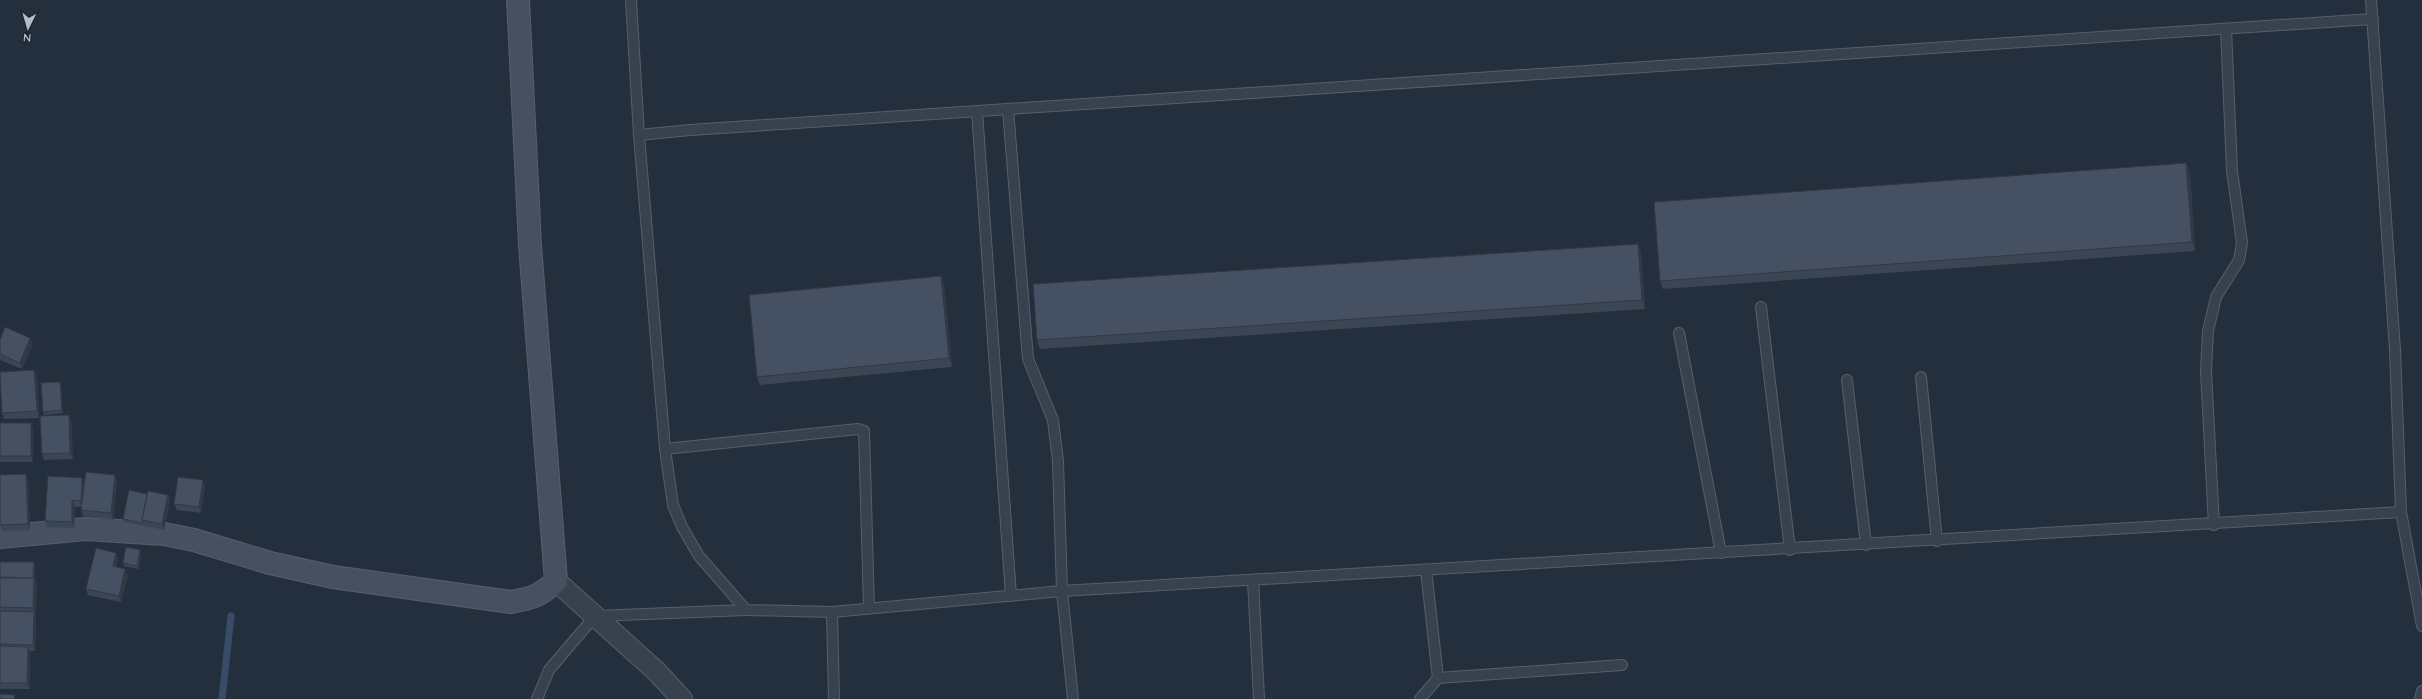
<svg xmlns="http://www.w3.org/2000/svg" width="2422" height="699" font-family="Quicksand,sans-serif">
	<style>
		.lines { fill: none; stroke-linecap: round; stroke-linejoin: round }
		.stream { stroke: #394c67; stroke-width: 7 }
		.lane-casing { stroke: #565f6c; stroke-width: 12 }
		.street-casing { stroke: #565f6c; stroke-width: 22 }
		.secondary-casing { stroke: #565f6c; stroke-width: 24 }
		.lane { stroke: #38414e; stroke-width: 10 }
		.street { stroke: #38414e; stroke-width: 20 }
		.secondary { stroke: #465061; stroke-width: 22 }
		.wall { fill: #3b4654 }
		.shaded-wall { fill: #303945 }
		.building { fill: #455162; stroke: #303945 }
	</style>
	<rect width="100%" height="100%" fill="#242f3e"/>
	<g class="lines">
		<polyline class="stream" points="222,699 231,616"/>
		<defs>
			<g id="lane">
				<polyline points="631,0 639,135 665,449 673,505 682,527 699,556 746,610 832,612 1062,591 2401,512"/>
				<polyline points="2371,0 2395,350 2401,512 2422,626"/>
				<polyline points="1008,109 1028,359 1053,420 1058,461 1062,591 1073,699"/>
				<polyline points="977,111 1011,596"/>
				<polyline points="639,135 690,130 2373,19"/>
				<polyline points="1761,307 1790,550"/>
				<polyline points="1679,333 1721,553"/>
				<polyline points="1921,377 1937,541"/>
				<polyline points="1847,380 1866,545"/>
				<polyline points="665,449 858,429 864,431 869,608"/>
				<polyline points="2214,525 2206,371 2208,331 2216,297 2239,260 2242,243 2232,171 2226,29"/>
				<polyline points="1253,580 1259,699"/>
				<polyline points="832,612 834,699"/>
				<polyline points="1438,678 1622,665"/>
				<polyline points="537,699 549,670 595,616 746,610"/>
				<polyline points="1420,699 1438,678 1426,570"/>
				<polyline points="2420,699 2422,691"/>
			</g>
			<polyline id="street" points="556,581 656,671 682,699"/>
			<path id="secondary" d="M 0,537 L 86,529 L 164,534 L 194,540 L 270,563 L 333,577 L 511,602 C 533,598 540,596 556,581 L 530,245 L 518,0"/>
		</defs>
		<use href="#lane" class="lane-casing"/>
		<use href="#street" class="street-casing"/>
		<use href="#secondary" class="secondary-casing"/>
		<use href="#lane" class="lane"/>
		<use href="#street" class="street"/>
		<use href="#secondary" class="secondary"/>
	</g>
	<g class="wall">
		<polygon points="2186,163 2190,172 2195,251 1663,289 1660,281"/>
		<polygon points="1638,244 1641,252 1645,309 1040,349 1037,340"/>
		<polygon points="944,285 952,367 760,385 757,377"/>
		<polygon points="0,340 33,344 22,369 0,360"/>
		<polygon points="34,370 37,376 39,418 4,419 2,413"/>
		<polygon points="61,385 63,413 44,415 43,412"/>
		<polygon points="71,421 73,459 44,460 42,454"/>
		<polygon points="0,423 31,423 33,429 33,462 0,462"/>
		<polygon points="28,480 30,530 2,531 0,525"/>
		<polygon points="117,481 113,520 83,516 81,510 82,507 75,507 74,528 47,527 45,521 84,484"/>
		<polygon points="205,486 201,513 177,510 174,504"/>
		<polygon points="147,494 168,495 170,501 164,530 124,522 123,519"/>
		<polygon points="140,550 141,553 139,569 124,566 123,563"/>
		<polygon points="118,559 116,567 128,575 121,602 88,595 86,589"/>
		<polygon points="0,562 35,566 35,579 37,585 35,615 36,618 35,651 30,651 30,689 0,689"/>
	</g>
	<g class="shaded-wall">
		<polygon points="2186,163 2190,172 2195,251 2192,242"/>
		<polygon points="1638,244 1641,252 1645,309 1642,300"/>
		<polygon points="941,276 944,285 952,367 949,358"/>
		<polygon points="30,338 33,344 22,369 20,363"/>
		<polygon points="34,370 37,376 39,418 37,411"/>
		<polygon points="60,382 61,385 63,413 62,410"/>
		<polygon points="69,415 71,421 73,459 70,453"/>
		<polygon points="31,423 33,429 33,462 31,456"/>
		<polygon points="26,474 28,480 30,530 28,524"/>
		<polygon points="115,475 117,481 113,520 111,513"/>
		<polygon points="82,478 84,484 83,507 81,501"/>
		<polygon points="203,480 205,486 201,513 199,507"/>
		<polygon points="168,495 170,501 164,530 162,524"/>
		<polygon points="72,500 75,507 74,528 72,522"/>
		<polygon points="140,550 141,553 139,569 137,566"/>
		<polygon points="116,553 118,559 115,572 113,566"/>
		<polygon points="34,562 35,566 35,579 37,585 35,615 33,608 34,580 33,578"/>
		<polygon points="125,569 128,575 121,602 119,596"/>
		<polygon points="34,612 36,618 35,651 33,645"/>
		<polygon points="28,647 30,653 30,689 27,683"/>
	</g>
	<g class="building">
		<polygon points="2186,163 2192,242 1660,281 1654,202"/>
		<polygon points="1638,244 1642,300 1037,340 1033,284"/>
		<polygon points="941,276 949,358 757,377 749,295"/>
		<polygon points="5,327 30,338 20,363 0,354 0,340"/>
		<polygon points="34,370 37,411 2,413 0,372"/>
		<polygon points="60,382 62,410 43,412 41,383"/>
		<polygon points="69,415 70,453 42,454 40,416"/>
		<rect x="0" y="423" width="31" height="33"/>
		<polygon points="86,472 115,475 111,513 81,510"/>
		<polygon points="26,474 28,524 0,525 0,475"/>
		<polygon points="48,476 82,478 81,501 72,500 72,522 45,521"/>
		<polygon points="178,477 203,480 199,507 174,504"/>
		<polygon points="129,490 147,494 142,520 143,523 123,519"/>
		<polygon points="148,491 168,495 162,524 142,520"/>
		<polygon points="126,547 140,550 137,566 123,563"/>
		<polygon points="96,548 116,553 113,566 125,569 119,596 86,589"/>
		<polygon points="0,562 34,562 33,578 0,577"/>
		<polygon points="0,578 34,578 33,608 0,607"/>
		<polygon points="0,611 34,612 33,645 0,644"/>
		<polygon points="0,646 28,647 27,683 0,683"/>
		<polygon points="0,694 15,695 14,699 0,699"/>
	</g>
	<g transform="translate(28 28) rotate(185)" stroke="#1d2633" stroke-width="3" paint-order="stroke">
	<path d="M0-3L7 15L0 10L-7 15Z" fill="#b4bcc9"/>
	<text y="-6" font-size="11" font-weight="bold" text-anchor="middle" fill="#b4bcc9">N</text>
	</g>
</svg>
